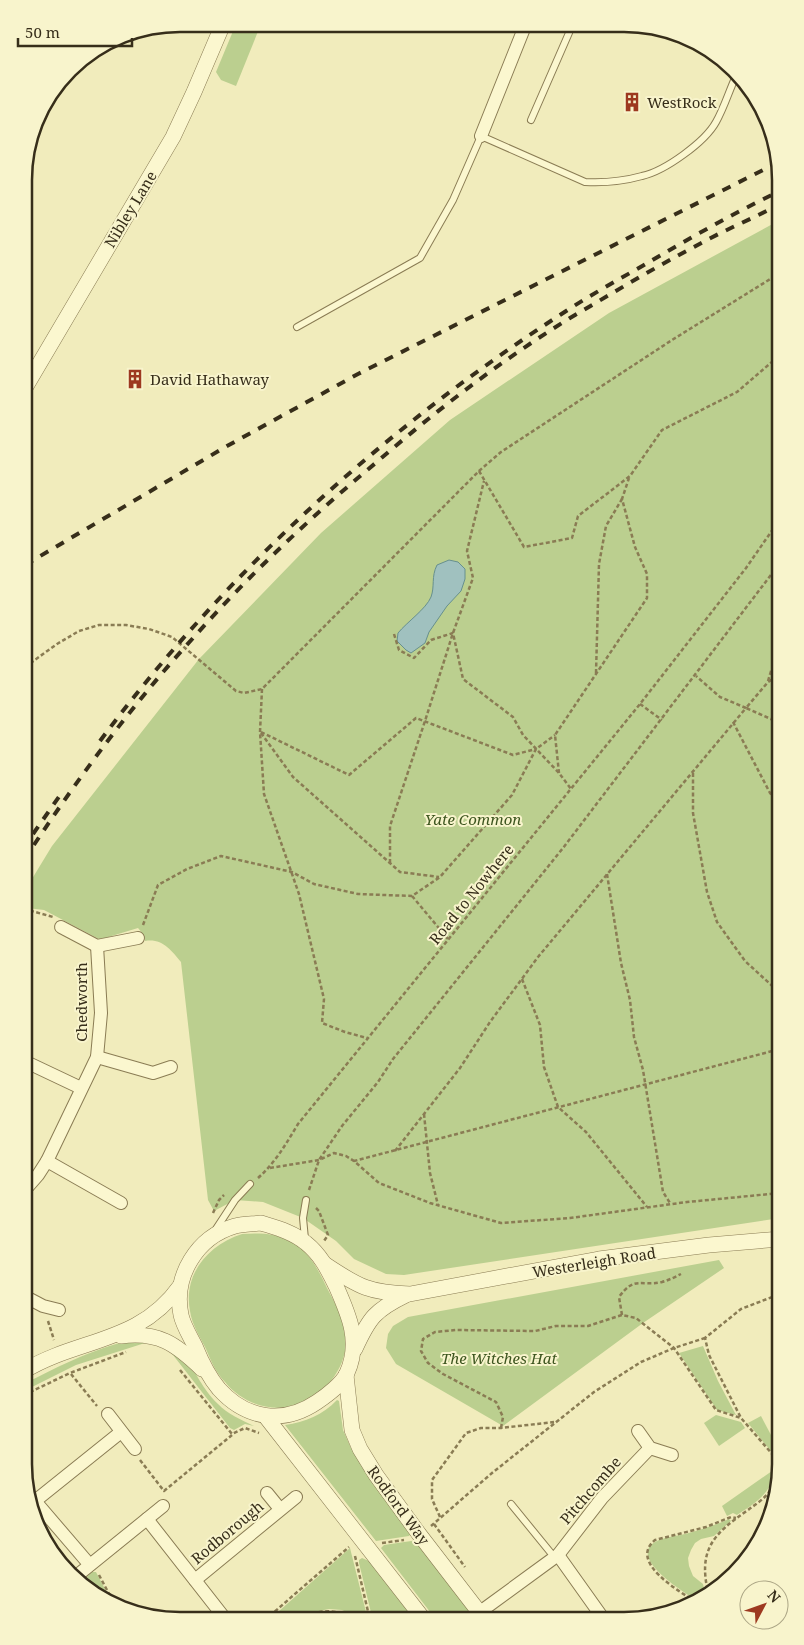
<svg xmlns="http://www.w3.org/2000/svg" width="804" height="1645" font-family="'Noto Serif',serif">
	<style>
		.green { fill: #bbcf8f }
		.water { fill: #a0c1bf; stroke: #67908e }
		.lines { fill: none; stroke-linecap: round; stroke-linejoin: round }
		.service-casing { stroke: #8a7c54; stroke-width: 8 }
		.minor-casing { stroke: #8a7c54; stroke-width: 14 }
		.tertiary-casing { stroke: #8a7c54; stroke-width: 16 }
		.path { stroke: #8a7c54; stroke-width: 2.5; stroke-dasharray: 4 2.5; stroke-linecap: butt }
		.service { stroke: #fbf7cf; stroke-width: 6 }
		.minor { stroke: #fbf7cf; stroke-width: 12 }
		.tertiary { stroke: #fbf7cf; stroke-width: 15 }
		.rail { stroke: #372e1a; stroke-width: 4; stroke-dasharray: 9 9; stroke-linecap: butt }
		.labels { text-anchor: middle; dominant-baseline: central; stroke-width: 4; stroke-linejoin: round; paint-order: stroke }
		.poi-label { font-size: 15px; fill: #372e1a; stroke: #f8f4cc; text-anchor: start }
		.street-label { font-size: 15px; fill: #372e1a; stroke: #f8f4cc }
		.park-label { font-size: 15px; font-style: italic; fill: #3d551f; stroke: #f8f4cc }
		.rim { fill: none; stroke: #372e1a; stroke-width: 2.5 }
	</style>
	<rect width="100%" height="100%" fill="#f1ecbc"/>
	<g class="green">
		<polygon points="236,24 261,24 236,86 221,80 216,72"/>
		<path d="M 780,220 L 780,1218 L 404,1275 L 386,1274 L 354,1259 L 336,1241 L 303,1218 L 263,1202 L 235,1200 L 214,1211 L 208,1200 L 181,962 C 171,950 162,938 145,941 L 143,934 L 138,928 L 105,938 L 99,939 L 44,910 L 27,908 L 24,910 L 24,892 L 52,846 L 199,659 L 321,533 L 450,420 L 609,313 Z"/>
		<path d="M 242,1234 C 259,1233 275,1233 290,1241 C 309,1251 318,1269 327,1288 C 335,1303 344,1319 346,1337 C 348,1367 324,1397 296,1405 C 270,1413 242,1403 225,1382 C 216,1373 211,1361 206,1349 C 200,1337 192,1325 190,1311 C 183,1274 208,1245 242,1234 Z"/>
		<polygon points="719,1260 724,1268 643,1323 503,1426 396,1364 386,1348 388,1334 393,1326 408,1317"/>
		<path d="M 139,1339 C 197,1344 185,1371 218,1404 C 227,1414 242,1420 254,1426 L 245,1424 L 234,1430 L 230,1428 L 173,1355 L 163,1346 L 145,1343 L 76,1365 L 24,1391 L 24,1384 C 59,1366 100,1345 139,1339 Z"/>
		<polygon points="703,1346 718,1381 736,1415 717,1410 679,1353"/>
		<path d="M 337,1400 L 339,1401 L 343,1430 L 351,1448 L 412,1532 L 409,1536 L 376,1541 L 285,1425 C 305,1422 323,1415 337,1400 Z"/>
		<polygon points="716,1415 741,1422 745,1428 719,1446 704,1423"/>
		<polygon points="761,1416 780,1452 780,1458 770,1450 748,1423"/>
		<path d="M 772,1471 C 775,1492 752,1505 737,1515 L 733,1513 L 727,1516 L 722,1506 Z"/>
		<path d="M 729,1519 L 731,1521 L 714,1536 L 701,1539 L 695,1543 L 691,1550 L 688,1558 L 689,1566 L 693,1576 L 703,1584 L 706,1597 L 698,1601 C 686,1594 627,1558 655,1542 C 664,1537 676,1536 685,1534 C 701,1530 715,1525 729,1519 Z"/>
		<path d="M 418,1540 L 470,1609 C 463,1622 450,1621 437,1621 L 381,1548 L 384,1545 Z"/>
		<polygon points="350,1548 368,1620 362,1620 357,1617 342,1610 329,1609 309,1613 299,1620 269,1620"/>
		<polygon points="362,1558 369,1561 419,1621 373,1621 359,1563 359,1560"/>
		<polygon points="92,1572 96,1572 114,1606 79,1584"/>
	</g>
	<path class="water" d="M 449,560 L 458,562 L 465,569 L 465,579 L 461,591 L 447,606 L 429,632 L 425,643 L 411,653 L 406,650 L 397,641 L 398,633 C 407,622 426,609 431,597 C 435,586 431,577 437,565 Z"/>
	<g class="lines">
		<defs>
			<g id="service">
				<polyline points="531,120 572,26"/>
				<path d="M 297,327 L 420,258 L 453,200 L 481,136 L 585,182 C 604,183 624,181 642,176 C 665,171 705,142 716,122 C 724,108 729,91 736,76"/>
				<polyline points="216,1229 235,1200 250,1184"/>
				<polyline points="305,1239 303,1218 306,1200"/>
				<polyline points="511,1504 555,1558"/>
			</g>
			<g id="minor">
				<polyline points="481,136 525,26"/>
				<polyline points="61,927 97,946 138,938"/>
				<polyline points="97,1057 153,1073 171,1067"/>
				<polyline points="24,1061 81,1088"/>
				<polyline points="47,1161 121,1203"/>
				<polyline points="24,1191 38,1175 47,1161 97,1057 101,1013 97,946"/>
				<polyline points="24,1296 43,1306 59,1310"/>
				<polyline points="108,1414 135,1449"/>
				<polyline points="638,1431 650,1448 672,1455"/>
				<polyline points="267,1493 280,1509"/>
				<polyline points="35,1501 89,1564"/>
				<polyline points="30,1505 121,1432"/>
				<polyline points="147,1519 223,1616"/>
				<polyline points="558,1555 605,1621"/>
				<polyline points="74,1578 163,1506"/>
				<polyline points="195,1580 296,1497"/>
				<polyline points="480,1612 558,1555 602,1498 650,1448"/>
			</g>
			<g id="tertiary">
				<polyline points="25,388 173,137 194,92 223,24"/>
				<path d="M 261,1223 C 277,1228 293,1232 306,1243 C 321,1255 328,1270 336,1286 C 349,1315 361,1342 347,1373 C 343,1383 326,1396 317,1402 C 283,1425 246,1419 219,1389 C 208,1376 201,1361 195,1346 C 190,1336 183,1325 181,1315 C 173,1276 197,1237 235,1226 C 243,1224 253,1224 261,1223 Z"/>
				<path d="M 326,1265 C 359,1287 370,1293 410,1294 L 599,1259 L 709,1245 L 780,1239"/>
				<path d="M 121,1336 C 158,1331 176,1344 202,1369"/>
				<path d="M 355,1349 C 369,1318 375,1310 406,1295"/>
				<path d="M 24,1371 C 78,1338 139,1344 180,1286"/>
				<polyline points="346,1375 352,1430 360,1449 376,1475 419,1534 486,1621"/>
				<polyline points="266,1417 425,1621"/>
			</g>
		</defs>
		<use href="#service" class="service-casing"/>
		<use href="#minor" class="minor-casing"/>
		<use href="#tertiary" class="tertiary-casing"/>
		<g class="path">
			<polyline points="479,471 524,547 572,538 578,516 630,476 662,430 737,392 780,355"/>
			<polyline points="394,634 399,650 414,658 431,640 453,633 463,679 513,717 523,735 559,773 571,789"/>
			<polyline points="25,667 57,644 79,631 99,625 126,625 149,629 172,637 236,691 244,693 262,689 479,471 501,452 672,340 780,273"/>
			<polyline points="596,673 599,564 606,526 622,499"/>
			<polyline points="768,681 771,671 780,659"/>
			<polyline points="262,689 260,732 264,794 299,894 324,999 322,1023 345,1032 367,1038"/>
			<polyline points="640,704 662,720"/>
			<polyline points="733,722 770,793 780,803"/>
			<polyline points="780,723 746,708 768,682 780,674"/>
			<polyline points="261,732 349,775 416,718 513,755 536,749"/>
			<polyline points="261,733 293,777 400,872 439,877"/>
			<polyline points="559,773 555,735 647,598 647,574 635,547 622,499 629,478"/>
			<polyline points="693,773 693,813 707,892 717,922 745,961 780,993"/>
			<polyline points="390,863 390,826 425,721 453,633 473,578 467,551 484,481"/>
			<polyline points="607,874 621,963 630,1000 634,1037 643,1070 663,1192 670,1203"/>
			<polyline points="412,896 448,939"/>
			<polyline points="24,912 28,910 53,917"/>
			<polyline points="143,925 158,885 187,869 221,856 292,872 314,884 358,894 412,896 440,877 512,795 536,749 555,735"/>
			<polyline points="522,979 540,1025 544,1067 558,1107 586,1132 647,1207"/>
			<polyline points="424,1114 430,1173 438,1205"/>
			<polyline points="395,1151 460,1068 490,1022 538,957 746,708 720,697 696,676"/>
			<polyline points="270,1168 319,1160 334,1153 346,1156 354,1161"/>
			<path d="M 258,1178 C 275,1163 286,1144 298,1124 L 640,704 L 746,568 L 780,519"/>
			<polyline points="309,1190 319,1160 342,1126 378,1082 393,1059 563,848 780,563"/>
			<polyline points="780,1193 687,1202 570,1218 501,1223 430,1203 379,1183 354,1161 780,1049"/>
			<polyline points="316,1208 319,1211 328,1235 324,1241"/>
			<polyline points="213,1213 219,1200 224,1195"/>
			<path d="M 622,1315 L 619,1297 C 635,1275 641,1287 662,1282 C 669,1280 675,1277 681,1274"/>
			<polyline points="48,1321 54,1340"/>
			<polyline points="180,1370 232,1434 245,1428 259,1433"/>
			<polyline points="71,1374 97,1406"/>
			<polyline points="24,1395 70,1373 126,1352"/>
			<polyline points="501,1428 503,1417 496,1402 443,1374 428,1363 421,1351 423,1339 435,1332 456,1330 535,1331 556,1326 588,1326 622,1315 636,1318 674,1348 716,1410 741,1418"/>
			<polyline points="780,1459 773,1455 741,1418 709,1355 705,1338 741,1309 780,1294"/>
			<polyline points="140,1460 164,1491 232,1435"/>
			<polyline points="440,1517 432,1499 432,1480 466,1433 481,1428 501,1428 554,1422"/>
			<polyline points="434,1524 465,1567"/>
			<polyline points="431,1526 492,1473 594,1392 641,1362 674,1348 705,1338"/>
			<polyline points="382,1543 404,1540"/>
			<polyline points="355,1556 370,1620"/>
			<polyline points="99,1575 116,1607"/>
			<path d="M 709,1596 C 697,1550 713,1534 748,1510 C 756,1504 766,1498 771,1489 C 776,1478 774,1466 773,1455"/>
			<path d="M 696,1602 C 679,1591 628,1562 655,1540 L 706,1527 L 731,1517 L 736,1518"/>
			<polyline points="265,1620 349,1547"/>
			<path d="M 301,1620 C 318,1607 342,1610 359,1620"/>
		</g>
		<use href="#service" class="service"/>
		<use href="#minor" class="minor"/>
		<use href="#tertiary" class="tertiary"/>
		<g class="rail">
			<polyline points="25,565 227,446 358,374 777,163"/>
			<path d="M 100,741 C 224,574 385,428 560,315 C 587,297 616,281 644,265 C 688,239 734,213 780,191"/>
			<polyline points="33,834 63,791"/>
			<path d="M 24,860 C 75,782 131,706 194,637 C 250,574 313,515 378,461 C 438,409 502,360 570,318 C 611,294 652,269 694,247 C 722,231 752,219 780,204"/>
		</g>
	</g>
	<defs>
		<symbol id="building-bare" viewBox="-9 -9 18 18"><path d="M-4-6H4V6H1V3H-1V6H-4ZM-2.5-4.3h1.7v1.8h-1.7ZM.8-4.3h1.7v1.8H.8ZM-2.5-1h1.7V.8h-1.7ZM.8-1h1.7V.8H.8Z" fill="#9d3920" stroke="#f8f4cc" stroke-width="2.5" paint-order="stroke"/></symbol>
	</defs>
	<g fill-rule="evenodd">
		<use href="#building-bare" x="618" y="88" width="28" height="28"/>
		<use href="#building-bare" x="121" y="365" width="28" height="28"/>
	</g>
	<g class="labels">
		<g class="poi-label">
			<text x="647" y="102">WestRock</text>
			<text x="150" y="379">David Hathaway</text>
		</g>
		<g class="street-label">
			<text transform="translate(130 209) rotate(-59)">Nibley Lane</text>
			<text transform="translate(471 894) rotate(-51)">Road to Nowhere</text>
			<text transform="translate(81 1002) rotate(-90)">Chedworth</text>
			<text transform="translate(594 1262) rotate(-9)">Westerleigh Road</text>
			<text transform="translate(590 1490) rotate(-49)">Pitchcombe</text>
			<text transform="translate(399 1505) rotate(54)">Rodford Way</text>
			<text transform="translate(227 1532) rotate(-40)">Rodborough</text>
		</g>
		<g class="park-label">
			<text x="473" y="819">Yate Common</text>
			<text x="499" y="1358">The Witches Hat</text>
		</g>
	</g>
	<path d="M0 0H804V1645H0ZM180 32H624A148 148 0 0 1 772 180V1464A148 148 0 0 1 624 1612H180A148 148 0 0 1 32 1464V180A148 148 0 0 1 180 32Z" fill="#f8f4cc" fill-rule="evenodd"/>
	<path class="rim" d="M180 32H624A148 148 0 0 1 772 180V1464A148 148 0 0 1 624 1612H180A148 148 0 0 1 32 1464V180A148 148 0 0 1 180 32Z"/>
	<g transform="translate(764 1605) rotate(49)"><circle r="24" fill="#f8f4cc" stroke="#aba585"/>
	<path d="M0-4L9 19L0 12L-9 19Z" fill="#9d3920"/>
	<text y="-8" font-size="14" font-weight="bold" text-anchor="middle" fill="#372e1a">N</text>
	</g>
	<path d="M18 38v8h114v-8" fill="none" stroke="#372e1a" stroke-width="2.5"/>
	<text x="25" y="38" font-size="15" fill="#372e1a" stroke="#f8f4cc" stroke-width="4" paint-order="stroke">50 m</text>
</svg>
